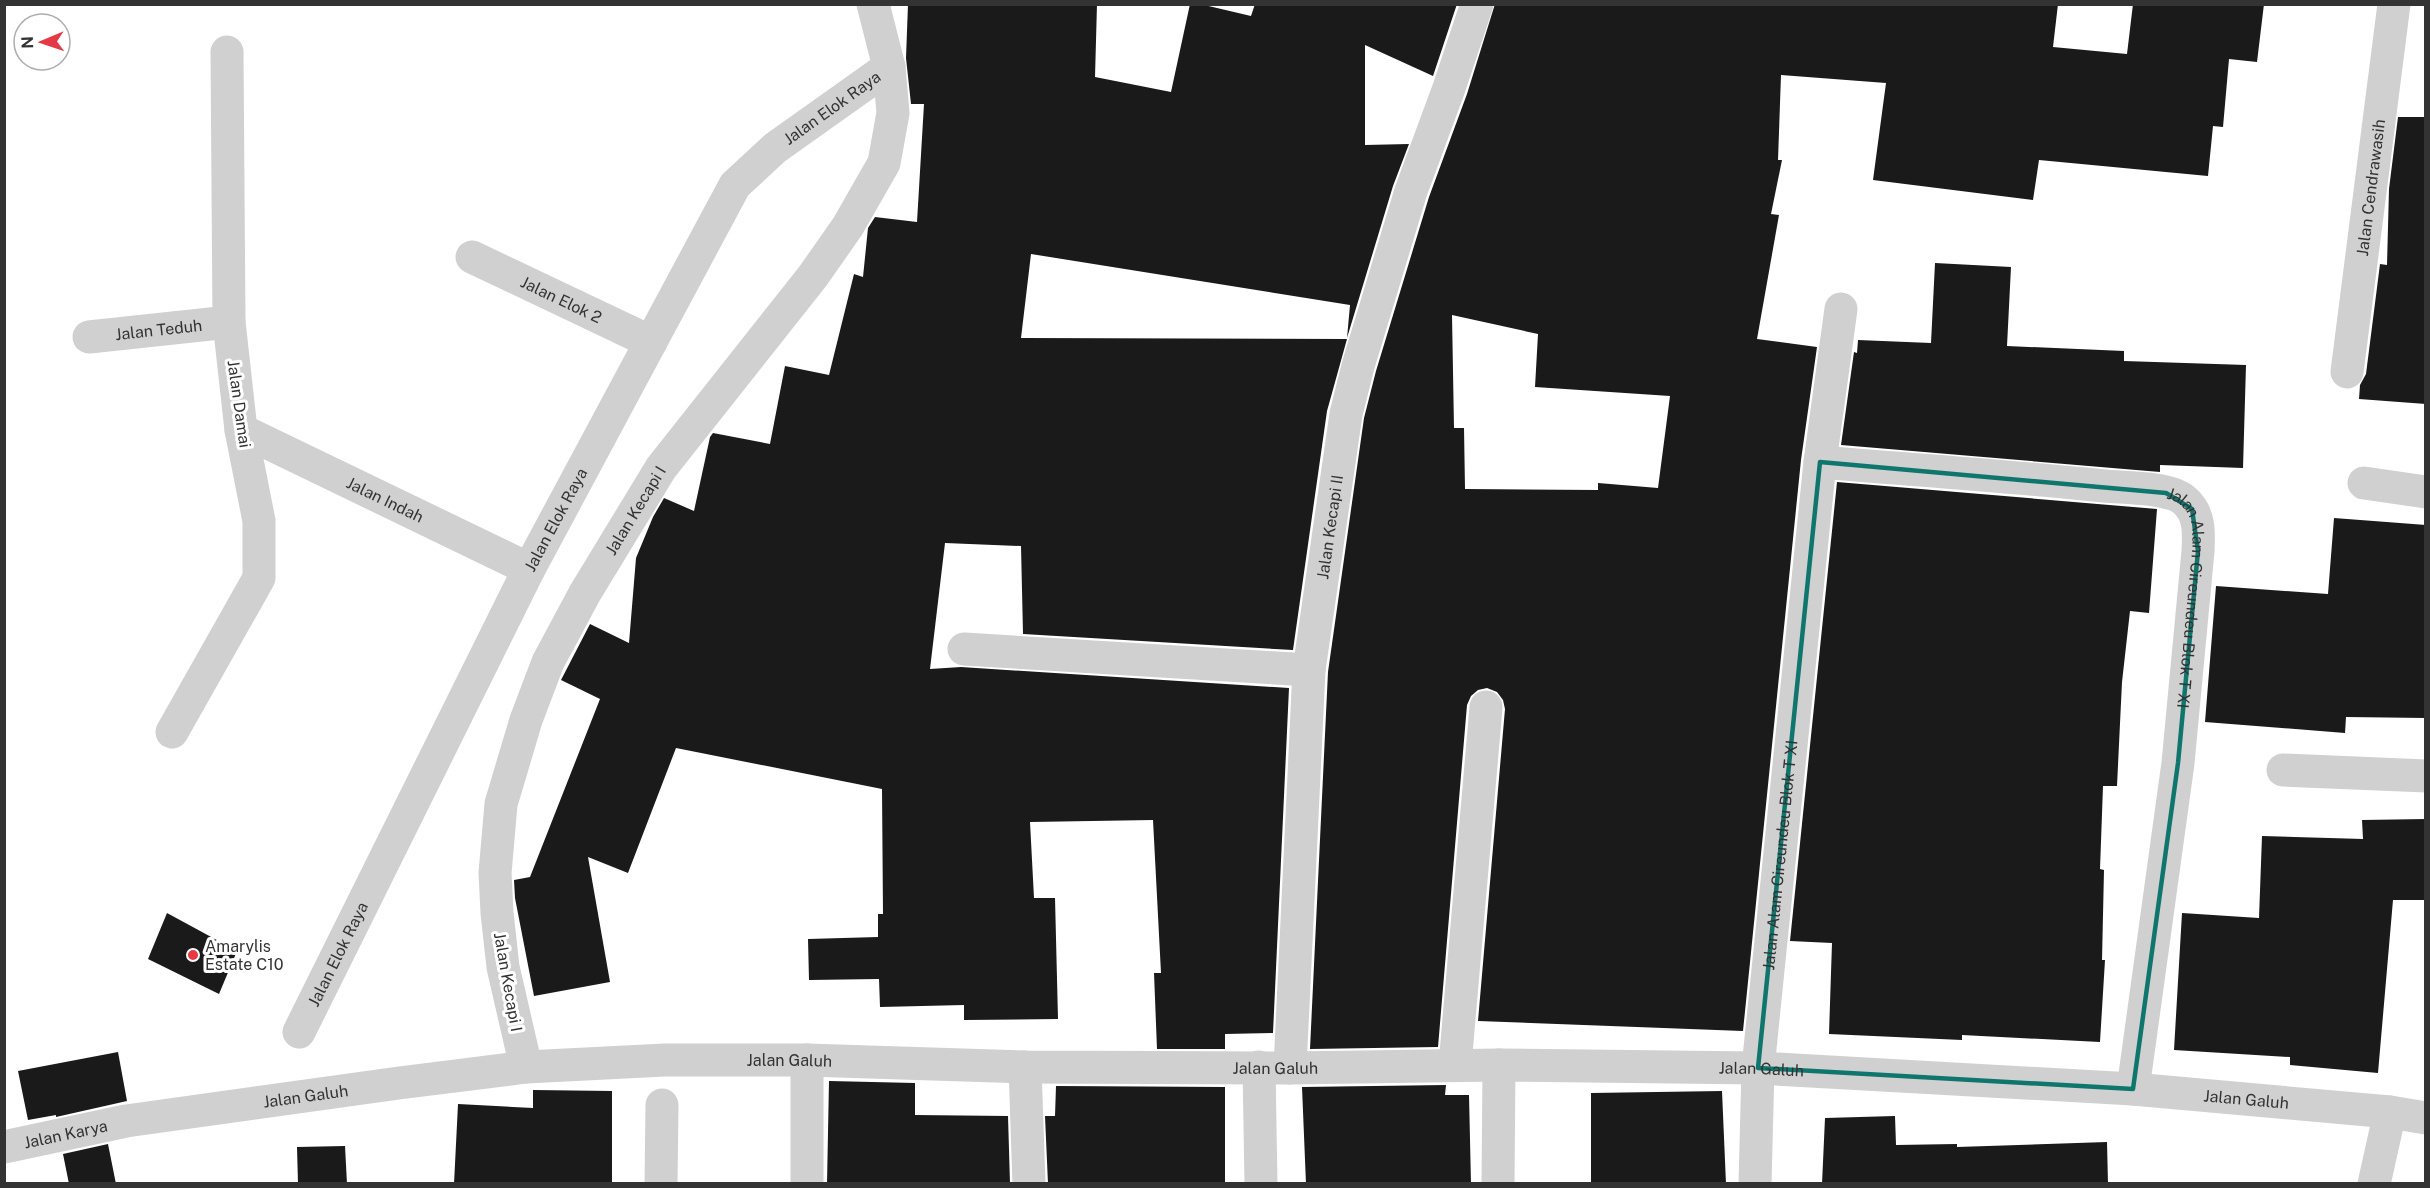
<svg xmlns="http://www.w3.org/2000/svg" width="2430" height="1188" font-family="'Public Sans',sans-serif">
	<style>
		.building { fill: #1a1a1a; fill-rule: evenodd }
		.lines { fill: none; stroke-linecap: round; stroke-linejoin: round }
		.street { stroke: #d0d0d0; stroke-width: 33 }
		.marked { fill: none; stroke: #0f766e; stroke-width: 4.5; stroke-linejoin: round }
		.poi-dot { fill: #e63946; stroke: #fff; stroke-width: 2 }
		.labels { text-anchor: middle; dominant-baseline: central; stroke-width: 6; stroke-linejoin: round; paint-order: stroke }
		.street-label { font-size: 16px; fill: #333; stroke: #fff }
		.poi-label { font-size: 16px; fill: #333; stroke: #fff; text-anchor: start }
	</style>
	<rect width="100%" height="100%" fill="#fff"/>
	<g class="building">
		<polygon points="908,4 1097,4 1095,77 1171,92 1190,4 1200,4 1251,16 1255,4 1457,4 1433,76 1365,45 1365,145 1409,144 1393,186 1347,338 1350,305 1031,254 1021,338 1347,339 1327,411 1293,650 1023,634 1021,546 945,543 930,669 961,667 1289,688 1273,1033 1225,1034 1225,1049 1157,1049 1154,973 1161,973 1153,820 1030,822 1034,898 1055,898 1058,1019 964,1020 964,1005 880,1007 879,979 809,980 808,939 878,937 878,914 883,914 882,789 676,748 628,873 588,857 610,982 534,996 515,898 514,880 530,877 600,699 561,680 590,624 629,643 636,558 653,517 664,498 694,511 710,437 713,433 770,444 785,366 829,375 854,274 863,277 868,228 875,217 917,222 924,104 911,104 906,58"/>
		<path d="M 1495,4 L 2058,4 L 2053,47 L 2127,54 L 2133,4 L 2264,4 L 2257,62 L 2229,59 L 2223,127 L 2213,126 L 2208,176 L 2039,160 L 2033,200 L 1873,180 L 1886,83 L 1781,75 L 1778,160 L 1782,160 L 1771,214 L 1779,215 L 1757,339 L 1817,347 L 1801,460 L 1743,1031 L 1478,1021 L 1505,709 L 1503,700 L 1497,692 L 1487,688 L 1478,690 L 1471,696 L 1467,705 L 1438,1047 L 1310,1049 L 1328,672 L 1364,418 L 1376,371 L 1429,197 L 1467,94 ZM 1452,315 L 1538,334 L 1535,387 L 1670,396 L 1658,488 L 1598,483 L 1598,490 L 1465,489 L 1464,428 L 1454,428 Z"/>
		<polygon points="2398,117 2426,117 2426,404 2359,399 2360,385 2366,374 2380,264 2387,265 2389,189"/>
		<polygon points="1935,263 2011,267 2007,346 2124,351 2124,361 2246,365 2243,468 2160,465 2160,472 1841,445 1854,352 1857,353 1858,340 1931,343"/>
		<polygon points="1837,482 2157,509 2149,613 2130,611 2122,682 2117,786 2103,786 2100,869 2104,870 2102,960 2105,960 2100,1042 1962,1035 1962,1040 1829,1034 1832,943 1790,941"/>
		<polygon points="2334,518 2426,525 2426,718 2346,717 2345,733 2205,722 2216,586 2328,594"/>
		<polygon points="2426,819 2426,900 2393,900 2378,1073 2290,1065 2290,1057 2174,1050 2182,913 2259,918 2262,836 2363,839 2362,820"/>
		<polygon points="167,913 237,951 219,994 148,959"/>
		<polygon points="118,1052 127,1101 56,1117 56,1115 28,1120 18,1071"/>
		<polygon points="829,1081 915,1083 915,1115 1008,1116 1010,1184 827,1184"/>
		<polygon points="1446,1085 1445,1095 1469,1095 1471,1184 1306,1184 1302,1087"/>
		<polygon points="1056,1086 1225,1087 1225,1184 1048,1184 1045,1116 1055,1116"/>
		<polygon points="533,1090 612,1091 612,1184 454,1184 458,1104 533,1108"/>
		<polygon points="1722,1091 1726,1184 1591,1184 1591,1093"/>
		<polygon points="1895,1116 1896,1145 1957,1144 1957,1147 2107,1142 2108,1184 1822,1184 1825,1118"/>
		<polygon points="108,1144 116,1184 69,1184 63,1154"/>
		<polygon points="345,1146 347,1184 298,1184 297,1147"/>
	</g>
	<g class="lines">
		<g class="street">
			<path id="s1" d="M 472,257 L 651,342"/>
			<path id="s2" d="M 89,337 L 229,322"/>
			<path id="s3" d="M 2347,372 L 2394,4"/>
			<path id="s4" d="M 241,430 L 529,569"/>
			<polyline points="1820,462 1841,309"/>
			<polyline points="2364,483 2426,492"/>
			<polyline points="964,649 1309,670"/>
			<polyline points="172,732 259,578 259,521 241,430 229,322 227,52"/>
			<polyline points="2283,770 2426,776"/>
			<path id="s5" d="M 299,1032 L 529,569 L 735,185 L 775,148 L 889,67"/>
			<polyline points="1455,1065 1486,707"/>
			<path id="s6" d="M 526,1067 L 503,967 L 497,913 L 495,873 L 501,804 L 526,720 L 548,662 L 585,593 L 661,468 L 813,276 L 848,226 L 884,163 L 893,113 L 889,67 L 873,4"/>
			<polyline points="1025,1067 1029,1184"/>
			<polyline points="1259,1067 1261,1184"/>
			<path id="s7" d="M 1290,1068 L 1309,670 L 1346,414 L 1358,366 L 1411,191 L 1449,88 L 1477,4"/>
			<path id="s8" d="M 4,1147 L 126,1121 L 399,1083 L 526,1067 L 665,1060 L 807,1060 L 1025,1067 L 1290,1068 L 1499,1065 L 1758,1068 L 2133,1089 L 2390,1112 L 2426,1118"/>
			<polyline points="661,1184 662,1105"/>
			<polyline points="807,1184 807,1060"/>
			<polyline points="1498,1184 1499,1065"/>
			<path id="s9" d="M 1755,1184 L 1758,1068 L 1820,462 C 1915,470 2009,476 2104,486 C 2124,488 2169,487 2184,500 C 2200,513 2199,533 2198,551 L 2178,763 L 2133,1089"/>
			<polyline points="2374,1184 2390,1112"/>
		</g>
	</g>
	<path class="marked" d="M 1820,462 L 2166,493 L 2192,509 L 2198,551 L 2178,763 L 2133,1089 L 1758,1068 Z"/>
	<circle class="poi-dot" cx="193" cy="955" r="6"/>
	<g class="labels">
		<g class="street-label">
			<text stroke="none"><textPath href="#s5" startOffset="1077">Jalan Elok Raya</textPath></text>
			<text stroke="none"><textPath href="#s3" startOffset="186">Jalan Cendrawasih</textPath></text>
			<text stroke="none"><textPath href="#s1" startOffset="99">Jalan Elok 2</textPath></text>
			<text stroke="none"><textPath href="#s2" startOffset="70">Jalan Teduh</textPath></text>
			<text transform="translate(239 404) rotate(82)">Jalan Damai</text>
			<text stroke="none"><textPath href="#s4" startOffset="160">Jalan Indah</textPath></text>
			<text stroke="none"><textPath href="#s6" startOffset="591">Jalan Kecapi I</textPath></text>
			<text stroke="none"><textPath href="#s5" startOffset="573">Jalan Elok Raya</textPath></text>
			<text stroke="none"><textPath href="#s7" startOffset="543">Jalan Kecapi II</textPath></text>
			<text stroke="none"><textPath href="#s9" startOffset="1190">Jalan Alam Cireundeu Blok T XI</textPath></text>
			<text stroke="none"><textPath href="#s9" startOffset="330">Jalan Alam Cireundeu Blok T XI</textPath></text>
			<text stroke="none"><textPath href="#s5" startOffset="87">Jalan Elok Raya</textPath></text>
			<text transform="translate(508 982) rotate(80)">Jalan Kecapi I</text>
			<text stroke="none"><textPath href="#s8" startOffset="792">Jalan Galuh</textPath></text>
			<text stroke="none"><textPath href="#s8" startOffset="1278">Jalan Galuh</textPath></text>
			<text stroke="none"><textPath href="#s8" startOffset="1764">Jalan Galuh</textPath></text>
			<text stroke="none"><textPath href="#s8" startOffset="306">Jalan Galuh</textPath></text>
			<text stroke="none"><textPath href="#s8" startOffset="2250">Jalan Galuh</textPath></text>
			<text stroke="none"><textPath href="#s8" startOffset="63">Jalan Karya</textPath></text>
		</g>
		<g class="poi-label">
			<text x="205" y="946">Amarylis<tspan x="205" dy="18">Estate C10</tspan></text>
		</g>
	</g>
	<rect width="2430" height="1188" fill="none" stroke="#333333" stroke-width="12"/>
	<g transform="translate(42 42) rotate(268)"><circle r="28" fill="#ffffff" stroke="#adadad" stroke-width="1.5"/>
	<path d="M0-4.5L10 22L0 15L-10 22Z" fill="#e63946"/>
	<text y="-9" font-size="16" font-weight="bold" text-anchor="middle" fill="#333333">N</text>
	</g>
</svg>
